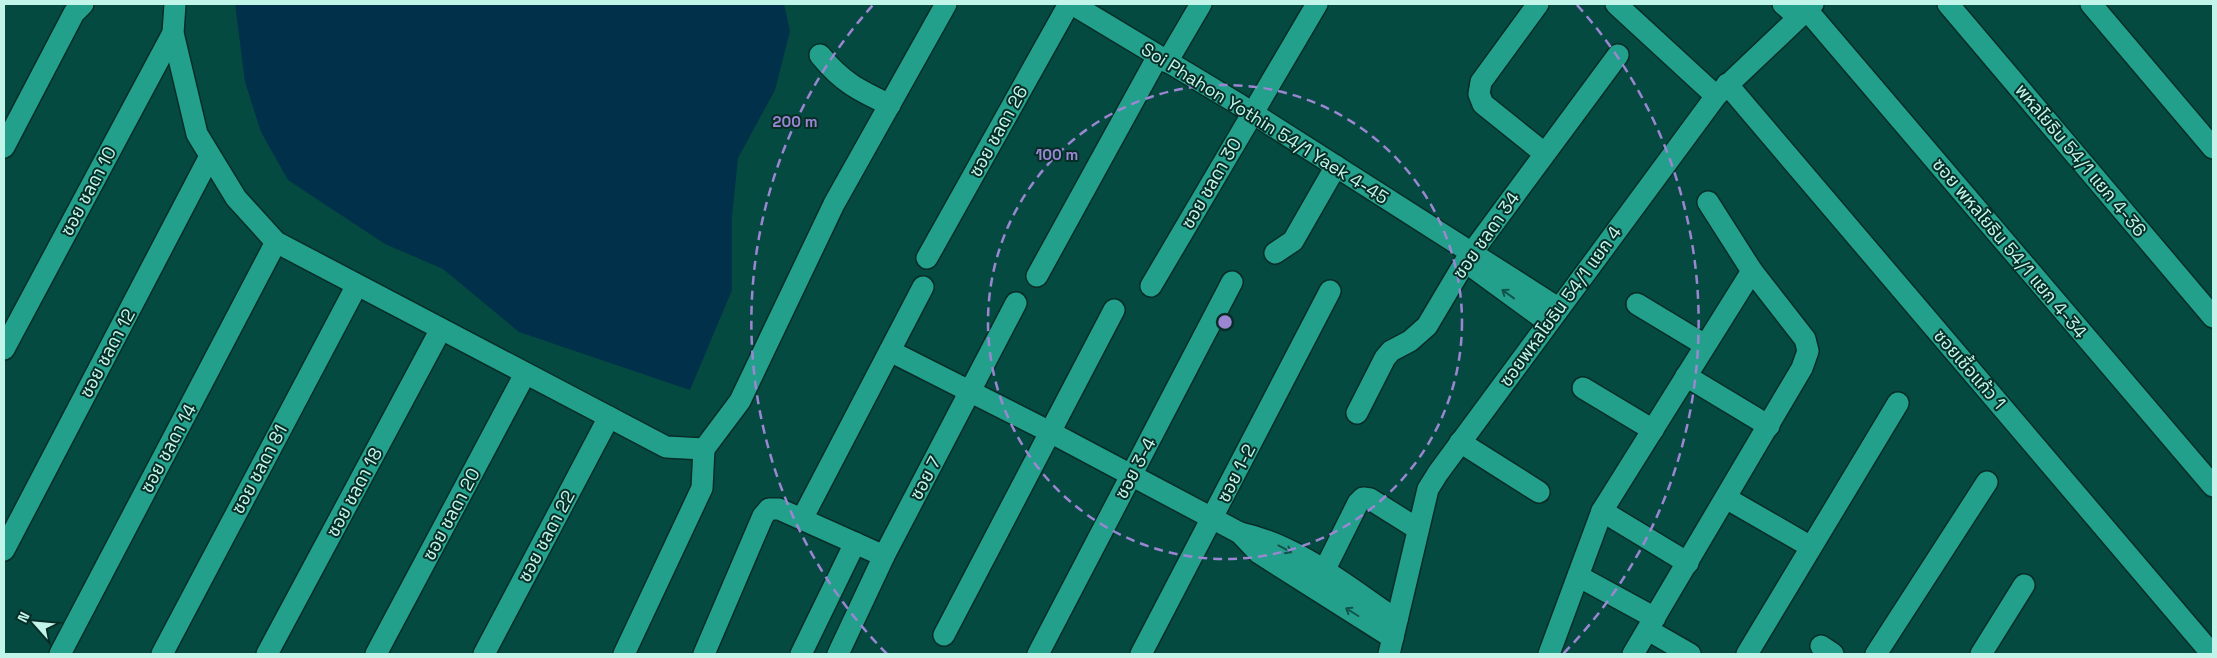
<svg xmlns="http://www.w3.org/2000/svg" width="2217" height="658" font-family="'Space Grotesk','Noto Sans Thai',sans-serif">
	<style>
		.water { fill: #01304a }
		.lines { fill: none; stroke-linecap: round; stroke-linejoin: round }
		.minor-casing { stroke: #072d27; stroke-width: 24 }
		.minor { stroke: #22a08c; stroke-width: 21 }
		.oneway { stroke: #10554a }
		.ring { fill: none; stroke: #9b86d2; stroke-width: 2.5; stroke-dasharray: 9 6 }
		.labels { text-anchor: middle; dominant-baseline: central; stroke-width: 4; stroke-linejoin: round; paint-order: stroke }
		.street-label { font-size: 18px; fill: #c2f5e9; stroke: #072d27 }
		.centre { fill: #9b86d2; stroke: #072d27; stroke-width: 2.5 }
		.ring-label { font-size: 15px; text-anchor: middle; font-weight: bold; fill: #9b86d2; stroke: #072d27; stroke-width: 4; stroke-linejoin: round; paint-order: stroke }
	</style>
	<rect width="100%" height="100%" fill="#054a40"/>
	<polygon class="water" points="235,4 784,4 790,31 775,90 738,158 732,216 732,290 690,390 519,332 443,269 385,244 288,180 261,132 245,82"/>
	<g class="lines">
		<defs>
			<g id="minor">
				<polyline points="175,4 173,33 197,134 236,198 276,242 666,447 704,449"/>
				<polyline points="1072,4 1240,105 1558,308"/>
				<polyline points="1538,4 1481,82 1479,94 1483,104 1544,153"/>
				<polyline points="1616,4 1716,96"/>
				<polyline points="1783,4 1798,17"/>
				<polyline points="1948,4 2213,317"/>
				<polyline points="2091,4 2213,148"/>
				<polyline points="1807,10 2213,486"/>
				<path d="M 820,55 C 842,82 858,90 890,105"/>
				<polyline points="1167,62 1201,4"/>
				<polyline points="1727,84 2212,654"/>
				<polyline points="4,147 74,13 83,4"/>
				<polyline points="1275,253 1293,241 1336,166"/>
				<polyline points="927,258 1069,4"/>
				<polyline points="1474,268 1548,322"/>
				<polyline points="1037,276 1158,56"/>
				<polyline points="1151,286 1317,4"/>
				<polyline points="1637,304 1705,345"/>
				<polyline points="4,349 173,33"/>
				<path d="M 890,351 L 1050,432 L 1240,533 C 1298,545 1349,588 1397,620"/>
				<polyline points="1686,376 1769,426"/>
				<polyline points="1583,388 1653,430"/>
				<polyline points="1357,413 1385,358 1391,351 1410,341 1427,326 1465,262 1618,55"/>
				<polyline points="1460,442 1539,492"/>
				<polyline points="704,449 740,401 834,204 946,4"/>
				<polyline points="1726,498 1811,547"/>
				<polyline points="1602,511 1688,563"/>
				<polyline points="802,519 923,287"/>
				<polyline points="1240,533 1259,553 1393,638"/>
				<polyline points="4,550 210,156"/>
				<polyline points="1324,571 1358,503 1363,498 1370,499 1418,529"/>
				<polyline points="1578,576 1655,618"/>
				<polyline points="1648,630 1690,654"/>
				<polyline points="944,635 1114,310"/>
				<polyline points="1821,646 1833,654"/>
				<polyline points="60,654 276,242"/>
				<polyline points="162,654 357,285"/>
				<polyline points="267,654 441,329"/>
				<polyline points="376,654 525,374"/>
				<polyline points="484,654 609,417"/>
				<polyline points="624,654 702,488 704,449"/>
				<polyline points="704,654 763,516 769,509 779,509 884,556"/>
				<polyline points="801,654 855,543"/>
				<polyline points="838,654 884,556 1016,303"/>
				<polyline points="1038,654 1232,282"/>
				<polyline points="1141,654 1330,291"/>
				<polyline points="1389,654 1428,489 1438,473 1716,96 1813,4"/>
				<polyline points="1549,654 1602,511 1752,271"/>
				<polyline points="1633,654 1802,368 1808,351 1805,339 1752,271 1708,202"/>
				<polyline points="1747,654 1898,403"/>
				<polyline points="1876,654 1987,482"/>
				<polyline points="1981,654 2024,585"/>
			</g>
		</defs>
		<use href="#minor" class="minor-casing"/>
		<use href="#minor" class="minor"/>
	</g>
	<defs><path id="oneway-shaft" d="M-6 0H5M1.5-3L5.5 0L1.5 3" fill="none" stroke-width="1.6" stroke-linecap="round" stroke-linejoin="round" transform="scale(1.25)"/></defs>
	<g class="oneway">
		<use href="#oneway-shaft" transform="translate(1508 294) rotate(-144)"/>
		<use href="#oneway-shaft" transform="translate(1285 549) rotate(28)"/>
		<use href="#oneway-shaft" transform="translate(1352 612) rotate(-148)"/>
	</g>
	<g class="ring">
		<circle cx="1225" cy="322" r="237"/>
		<path d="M887 654A474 474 0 0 1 873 5M1577 5A474 474 0 0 1 1563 654"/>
	</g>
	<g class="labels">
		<g class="street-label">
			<text transform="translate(1265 123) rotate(32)">Soi Phahon Yothin 54/1 Yaek 4-45</text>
			<text transform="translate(998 131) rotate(-61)">ซอย ชลดา 26</text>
			<text transform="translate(2081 160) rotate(50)">พหลโยธิน 54/1 แยก 4-36</text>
			<text transform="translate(1211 183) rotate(-60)">ซอย ชลดา 30</text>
			<text transform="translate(88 191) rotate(-62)">ซอย ชลดา 10</text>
			<text transform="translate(1486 235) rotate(-55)">ซอย ชลดา 34</text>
			<text transform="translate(2010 248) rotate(50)">ซอย พหลโยธิน 54/1 แยก 4-34</text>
			<text transform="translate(1560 306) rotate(-54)">ซอยพหลโยธิน 54/1 แยก 4</text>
			<text transform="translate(107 353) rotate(-62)">ซอย ชลดา 12</text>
			<text transform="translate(1970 369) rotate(49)">ซอยเชื้อแก้ว 1</text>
			<text transform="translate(168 448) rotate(-62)">ซอย ชลดา 14</text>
			<text transform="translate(1135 468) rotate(-62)">ซอย 3-4</text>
			<text transform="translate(259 469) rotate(-62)">ซอย ชลดา 81</text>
			<text transform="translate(1236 473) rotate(-63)">ซอย 1-2</text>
			<text transform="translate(925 478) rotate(-62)">ซอย 7</text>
			<text transform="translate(354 492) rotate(-62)">ซอย ชลดา 18</text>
			<text transform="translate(451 514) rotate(-62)">ซอย ชลดา 20</text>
			<text transform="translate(546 536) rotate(-62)">ซอย ชลดา 22</text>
		</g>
	</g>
	<circle cx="1225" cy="322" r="8" class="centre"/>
	<g class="ring-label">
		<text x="795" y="127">200 m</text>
		<text x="1057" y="160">100 m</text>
	</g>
	<rect width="2217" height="658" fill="none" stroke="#c2f5e9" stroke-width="10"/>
	<g transform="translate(35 623) rotate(297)" stroke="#072d27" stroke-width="4" paint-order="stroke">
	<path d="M0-4L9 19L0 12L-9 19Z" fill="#c2f5e9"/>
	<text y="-8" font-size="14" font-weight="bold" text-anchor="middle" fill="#c2f5e9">N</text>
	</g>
</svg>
